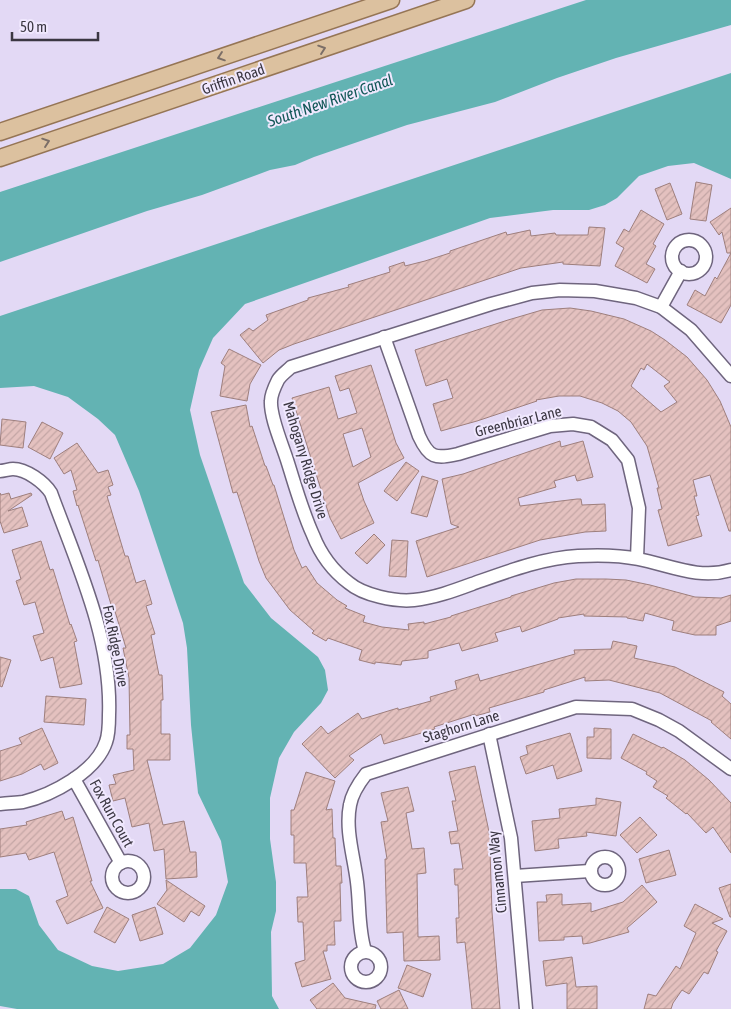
<svg xmlns="http://www.w3.org/2000/svg" width="731" height="1009" font-family="'Asap Condensed',sans-serif">
	<style>
		.water { fill: #63b3b3 }
		.building { fill: url(#building-hatch); stroke: #9e7f7d; fill-rule: evenodd }
		.lines { fill: none; stroke-linecap: round; stroke-linejoin: round }
		.minor-casing { stroke: #6f657e; stroke-width: 15 }
		.major-casing { stroke: #957555; stroke-width: 19 }
		.minor { stroke: #fff; stroke-width: 12 }
		.major { stroke: #dcc19f; stroke-width: 16 }
		.oneway { stroke: #7b6e67 }
		.labels { text-anchor: middle; dominant-baseline: central; stroke-width: 4; stroke-linejoin: round; paint-order: stroke }
		.street-label { font-size: 15px; fill: #3b3742; stroke: #f0e8fe }
		.water-label { font-size: 16px; font-style: italic; fill: #135858; stroke: #f0e8fe }
	</style>
	<defs>
		<pattern id="building-hatch" width="6" height="6" patternUnits="userSpaceOnUse" patternTransform="scale(1.25)"><rect width="6" height="6" fill="#e4c1bf"/><path d="M-1 1l2-2M0 6l6-6M5 7l2-2" fill="none" stroke="#c4a6a5"/></pattern>
	</defs>
	<rect width="100%" height="100%" fill="#e3d9f5"/>
	<g class="water">
		<polygon points="586,0 731,0 731,25 616,58 557,78 495,102 407,125 314,157 295,165 270,170 202,195 147,211 0,262 0,192"/>
		<polygon points="731,73 731,179 694,163 668,166 639,176 617,198 605,205 589,210 553,210 490,218 245,304 213,338 199,370 190,410 200,455 244,583 271,618 318,657 325,670 328,690 321,703 294,732 279,758 270,798 270,839 276,882 276,911 271,932 272,996 279,1009 17,1009 0,1006 0,889 16,889 29,896 39,925 58,950 92,966 118,971 163,964 190,948 216,915 228,882 221,841 198,793 191,725 187,648 183,623 139,491 115,435 98,419 68,397 34,386 0,388 0,316"/>
	</g>
	<g class="building">
		<polygon points="696,182 712,185 706,221 690,219"/>
		<polygon points="670,183 682,214 667,220 655,189"/>
		<polygon points="731,208 731,305 721,323 687,305 695,290 705,296 715,277 717,279 731,253 727,253 722,232 719,235 710,222"/>
		<polygon points="641,210 664,224 653,244 656,246 646,264 655,269 647,283 615,266 624,248 616,243 624,229 629,232"/>
		<polygon points="589,227 605,228 600,266 563,264 563,262 521,268 294,344 279,350 263,363 240,335 249,328 253,331 268,320 266,315 308,300 308,298 349,287 348,285 390,272 389,267 404,262 405,266 425,261 450,253 450,251 506,232 507,235 530,230 531,236 555,233 556,235 588,235"/>
		<path d="M 570,308 L 591,311 L 624,319 L 651,331 L 665,340 L 687,357 L 707,380 L 720,401 L 731,427 L 731,531 L 729,531 L 710,475 L 693,480 L 697,496 L 694,496 L 699,515 L 696,516 L 702,536 L 668,546 L 658,510 L 662,509 L 657,488 L 659,488 L 647,446 L 631,422 L 618,411 L 602,403 L 580,396 L 559,396 L 536,400 L 537,401 L 477,421 L 441,431 L 433,404 L 453,398 L 447,379 L 426,386 L 415,350 L 508,320 L 542,310 ZM 647,364 L 670,382 L 664,386 L 677,402 L 661,412 L 631,386 L 641,368 L 644,370 Z"/>
		<polygon points="229,349 261,365 250,384 247,401 220,396 225,366 221,363"/>
		<path d="M 371,365 L 396,443 L 404,458 L 358,483 L 364,501 L 374,523 L 341,539 L 330,518 L 292,398 L 329,387 L 338,419 L 357,413 L 349,388 L 340,391 L 335,376 ZM 362,428 L 371,457 L 353,467 L 343,434 Z"/>
		<polygon points="246,405 250,427 252,426 265,466 266,466 273,485 274,485 294,550 302,568 306,566 317,583 337,600 347,606 345,608 365,616 363,622 382,627 409,630 408,624 424,622 424,624 451,617 451,616 511,597 511,596 554,583 576,579 606,579 626,580 650,585 695,597 721,598 731,595 731,621 716,626 716,635 695,635 672,630 674,621 645,613 643,621 627,618 627,617 584,616 584,614 558,618 558,619 522,632 520,626 495,633 498,641 462,651 459,643 428,651 428,658 402,661 401,665 375,662 375,664 359,660 362,650 328,638 326,641 312,633 314,631 290,610 266,578 259,561 237,492 233,493 211,412"/>
		<polygon points="2,419 26,422 23,448 0,445"/>
		<polygon points="42,422 63,433 50,459 28,447"/>
		<polygon points="560,441 561,447 583,441 593,477 577,481 575,475 554,481 556,487 518,498 520,506 577,499 581,499 582,505 605,504 606,531 585,532 540,540 427,577 416,541 459,527 451,524 442,479 463,474"/>
		<polygon points="77,443 98,473 108,470 113,485 108,487 111,495 107,496 125,556 128,556 136,583 145,580 152,604 146,606 155,634 151,635 159,675 162,675 163,700 161,700 161,734 170,734 170,760 147,760 163,825 184,821 190,852 196,852 197,877 166,879 164,849 154,851 149,823 132,827 125,798 113,801 109,785 116,784 113,775 134,770 133,749 127,749 127,735 130,735 129,678 123,648 126,648 114,608 112,608 98,560 96,561 78,505 77,506 73,491 77,490 71,470 64,474 54,458"/>
		<polygon points="406,462 419,471 397,501 384,491"/>
		<polygon points="422,476 438,481 427,517 411,513"/>
		<polygon points="0,493 1,495 9,493 11,499 31,493 32,495 8,511 22,507 28,526 4,533 0,521"/>
		<polygon points="374,534 385,545 367,564 355,553"/>
		<polygon points="392,540 408,541 406,577 389,576"/>
		<polygon points="41,541 50,570 53,569 70,625 71,624 77,641 74,642 82,684 60,688 53,657 41,661 33,636 44,633 35,602 24,605 16,581 21,579 12,550"/>
		<polygon points="613,641 637,646 634,658 675,667 724,692 722,696 731,704 731,739 711,722 712,721 660,693 609,680 585,681 585,677 544,690 544,692 489,708 490,712 475,716 475,714 434,727 435,729 384,744 381,734 349,756 354,760 335,778 302,744 321,726 328,734 358,713 362,719 398,708 398,710 431,701 430,697 457,689 455,681 478,674 480,681 575,654 574,650 611,649"/>
		<polygon points="0,657 11,660 2,687 0,686"/>
		<polygon points="46,696 86,699 84,725 44,722"/>
		<polygon points="42,728 58,763 44,770 41,764 22,774 0,781 0,751 22,744 19,738"/>
		<polygon points="594,728 611,729 611,759 587,758 587,737 594,737"/>
		<polygon points="570,733 582,771 557,779 553,765 526,774 520,757 528,754 526,746"/>
		<polygon points="633,734 662,748 663,747 685,760 709,780 731,803 731,853 713,827 706,833 687,813 686,814 666,798 668,796 653,787 657,781 646,774 647,772 621,758"/>
		<polygon points="475,766 488,827 492,851 490,851 492,912 500,1009 472,1009 465,942 457,943 456,918 459,918 458,885 455,885 454,869 463,869 459,843 451,844 449,832 458,831 452,801 456,801 449,772"/>
		<polygon points="306,772 335,781 326,810 332,809 333,838 335,838 336,866 341,866 342,883 340,883 341,921 334,921 335,945 327,945 327,951 323,951 331,979 302,987 295,963 305,960 303,922 298,922 297,897 308,897 306,863 294,863 294,835 291,835 291,810 294,810"/>
		<polygon points="408,787 414,811 406,813 412,849 424,848 426,873 417,874 418,937 439,936 440,960 404,961 403,932 387,933 385,859 387,859 381,822 388,821 381,793"/>
		<polygon points="596,798 621,802 616,836 586,832 587,836 558,839 559,848 535,851 532,821 560,818 559,809 596,805"/>
		<polygon points="62,811 65,820 73,817 92,881 90,881 103,908 67,924 56,901 68,896 54,852 29,860 26,853 0,857 0,829 27,825 26,822"/>
		<polygon points="640,817 657,835 637,853 620,835"/>
		<polygon points="669,850 676,875 646,883 639,859"/>
		<polygon points="166,880 205,906 199,916 191,911 184,922 157,904 167,890"/>
		<polygon points="731,884 731,917 730,917 719,888"/>
		<polygon points="642,885 657,902 627,928 629,932 590,943 583,944 582,936 564,937 564,940 539,941 537,902 547,902 546,895 562,894 562,905 591,903 591,912 623,902"/>
		<polygon points="695,904 723,919 712,923 727,931 716,951 718,952 708,974 704,972 689,994 682,990 673,1003 671,1009 644,1009 648,994 656,996 676,966 680,969 696,933 684,926"/>
		<polygon points="107,907 129,919 115,943 94,932"/>
		<polygon points="155,907 163,934 140,941 132,915"/>
		<polygon points="572,957 576,987 597,986 597,1009 567,1009 567,983 546,986 543,961"/>
		<polygon points="407,965 431,974 423,997 398,988"/>
		<polygon points="333,983 345,998 376,1005 375,1009 317,1009 310,1000"/>
		<polygon points="399,990 408,1009 381,1009 377,1001"/>
	</g>
	<g class="lines">
		<defs>
			<g id="minor">
				<circle cx="689" cy="257" r="17"/>
				<polyline points="661,307 681,271"/>
				<path d="M 384,337 L 419,436 C 429,458 435,459 458,454 L 550,426 L 573,424 L 591,427 L 612,440 L 628,460 L 639,508 L 637,558"/>
				<path d="M 731,376 L 691,330 L 661,307 L 636,298 L 595,291 L 560,290 L 532,293 L 491,304 L 291,367 C 287,371 281,375 278,380 C 275,386 271,395 271,401 C 270,417 282,444 287,460 C 295,485 302,511 313,535 C 320,553 333,571 349,583 C 363,595 395,602 414,600 C 434,598 453,591 472,584 C 506,572 542,558 578,556 C 597,555 619,555 638,559 C 669,565 699,580 731,570"/>
				<path d="M 0,471 C 4,471 9,469 13,469 C 26,469 44,482 51,493 C 77,564 112,638 109,715 C 109,724 109,734 106,742 C 96,772 52,795 23,802 C 15,803 7,803 0,804"/>
				<polyline points="489,734 511,838 526,1009"/>
				<polyline points="74,779 121,863"/>
				<circle cx="605" cy="871" r="14"/>
				<circle cx="128" cy="877" r="16"/>
				<polyline points="515,876 590,871"/>
				<path d="M 365,951 C 358,929 360,905 357,882 C 354,857 345,830 350,805 C 352,793 359,783 366,774 L 576,707 L 632,709 L 659,720 L 679,731 L 731,769"/>
				<circle cx="366" cy="967" r="15"/>
			</g>
			<g id="major">
				<polyline points="0,132 391,0"/>
				<polyline points="0,158 466,0"/>
			</g>
		</defs>
		<use href="#minor" class="minor-casing"/>
		<use href="#major" class="major-casing"/>
		<use href="#minor" class="minor"/>
		<use href="#major" class="major"/>
	</g>
	<defs><path id="oneway-chevron" d="M-2-3.5L2.5 0L-2 3.5" fill="none" stroke-width="1.6" stroke-linecap="round" stroke-linejoin="round" transform="scale(1.25)"/></defs>
	<g class="oneway">
		<use href="#oneway-chevron" transform="translate(322 49) rotate(-19)"/>
		<use href="#oneway-chevron" transform="translate(221 57) rotate(161)"/>
		<use href="#oneway-chevron" transform="translate(46 142) rotate(-19)"/>
	</g>
	<g class="labels">
		<g class="street-label">
			<text transform="translate(233 79) rotate(-19)">Griffin Road</text>
			<text transform="translate(518 421) rotate(-14)">Greenbriar Lane</text>
			<text transform="translate(306 460) rotate(73)">Mahogany Ridge Drive</text>
			<text transform="translate(116 646) rotate(79)">Fox Ridge Drive</text>
			<text transform="translate(461 726) rotate(-17)">Staghorn Lane</text>
			<text transform="translate(112 813) rotate(61)">Fox Run Court</text>
			<text transform="translate(497 872) rotate(-96)">Cinnamon Way</text>
		</g>
		<g class="water-label">
			<text transform="translate(330 100) rotate(-19)">South New River Canal</text>
		</g>
	</g>
	<path d="M12 32v8h86v-8" fill="none" stroke="#3b3742" stroke-width="2.5"/>
	<text x="20" y="32" font-size="15" fill="#3b3742" stroke="#f0e8fe" stroke-width="4" paint-order="stroke">50 m</text>
</svg>
